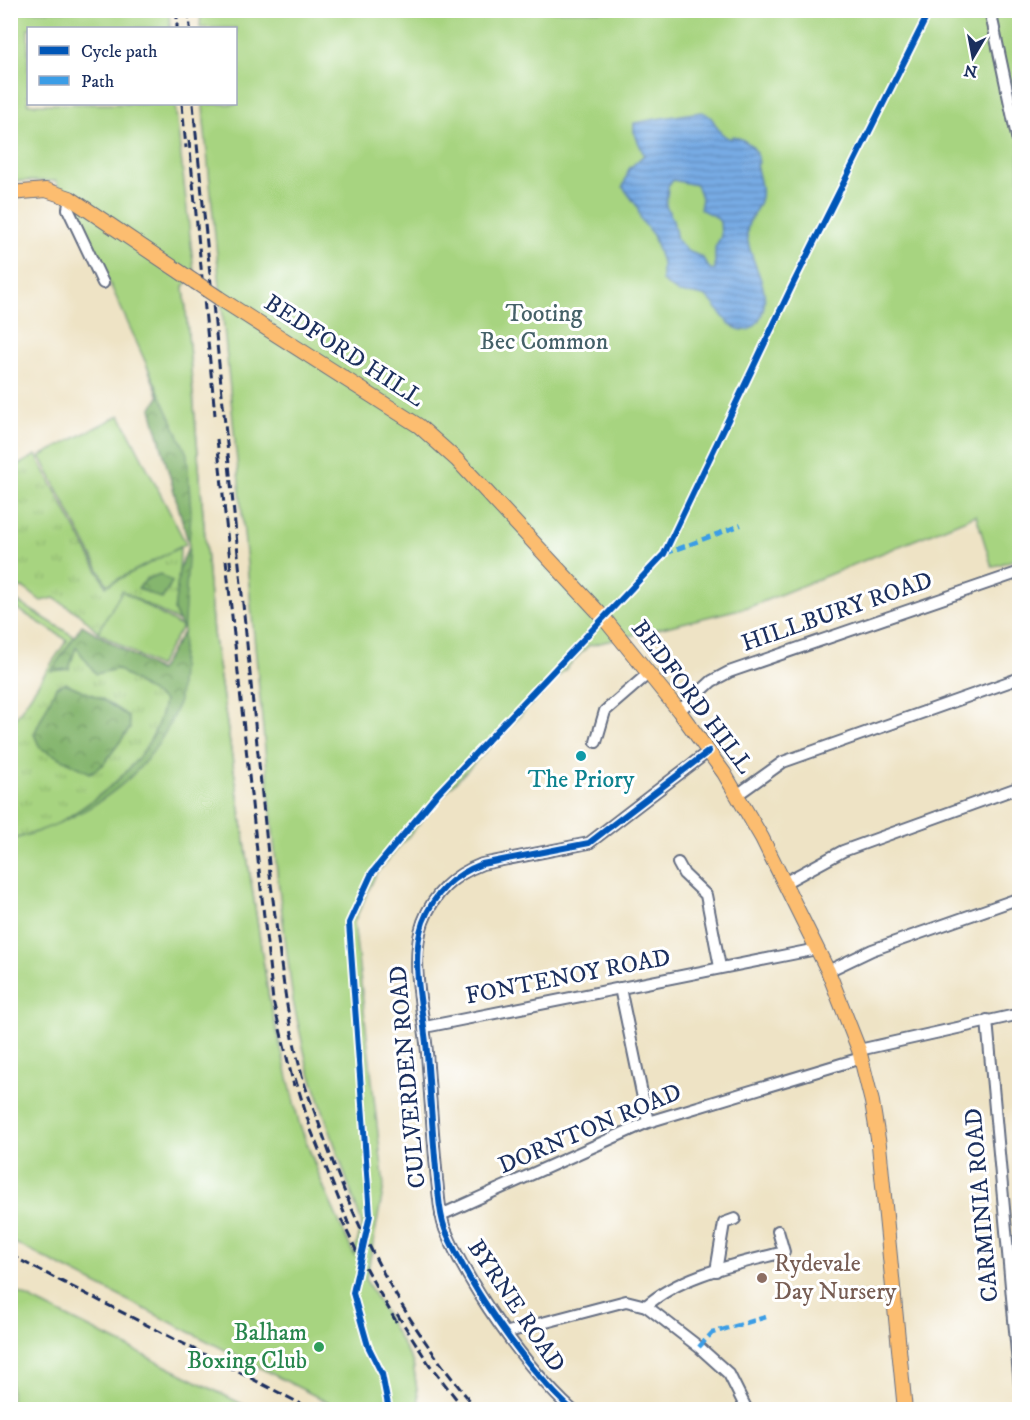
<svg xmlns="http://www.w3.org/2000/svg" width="1030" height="1420" font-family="'IM FELL DW Pica',serif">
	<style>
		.grass { fill: url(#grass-tufts); stroke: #61826f; stroke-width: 1.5 }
		.forest { fill: url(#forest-crowns); stroke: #507266; stroke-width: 1.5 }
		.park { fill: #a7d480; stroke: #61826f; stroke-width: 1.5 }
		.water { fill: url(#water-rules); stroke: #496da1; stroke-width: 1.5; fill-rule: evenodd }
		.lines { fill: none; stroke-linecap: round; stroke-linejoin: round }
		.minor-casing { stroke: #656e82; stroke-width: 14 }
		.major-casing { stroke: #656e82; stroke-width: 16 }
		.minor { stroke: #fff; stroke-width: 10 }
		.major { stroke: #fcbd6f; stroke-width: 14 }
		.rail { stroke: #1b2f5e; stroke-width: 3; stroke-dasharray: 9 4.5; stroke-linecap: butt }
		.major-bridge-casing { stroke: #656e82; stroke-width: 16; stroke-linecap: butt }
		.major-bridge { stroke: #fcbd6f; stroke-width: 14 }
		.quiet { stroke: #3b9de6; stroke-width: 4.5; stroke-dasharray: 9 4.5; stroke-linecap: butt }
		.cycleway-casing { stroke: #fff; stroke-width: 10 }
		.cycleway { stroke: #0057b8; stroke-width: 6 }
		.culture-dot { fill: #0f9aa8; stroke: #fff; stroke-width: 2 }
		.education-dot { fill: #8d6e63; stroke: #fff; stroke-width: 2 }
		.leisure-dot { fill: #2e9e5b; stroke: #fff; stroke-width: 2 }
		.labels { text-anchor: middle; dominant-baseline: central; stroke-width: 6; stroke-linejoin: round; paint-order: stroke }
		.park-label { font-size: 24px; fill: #456168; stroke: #fff }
		.street-label { font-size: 24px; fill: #1b2f5e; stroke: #fff }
		.culture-label { font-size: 24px; fill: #0d838f; stroke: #fff }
		.education-label { font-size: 24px; fill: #785e54; stroke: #fff; text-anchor: start }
		.leisure-label { font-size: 24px; fill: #27864d; stroke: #fff; text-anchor: end }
	</style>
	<defs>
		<pattern id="grass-tufts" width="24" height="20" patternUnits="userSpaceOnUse" patternTransform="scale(1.5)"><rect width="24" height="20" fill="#a7d480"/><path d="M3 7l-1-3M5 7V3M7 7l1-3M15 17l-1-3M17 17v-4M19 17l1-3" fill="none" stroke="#8fb671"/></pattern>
		<pattern id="forest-crowns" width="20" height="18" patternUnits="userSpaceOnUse" patternTransform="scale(1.5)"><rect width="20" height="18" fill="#85b66e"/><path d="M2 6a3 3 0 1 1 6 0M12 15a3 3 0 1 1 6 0" fill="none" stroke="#6c945e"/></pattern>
		<pattern id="water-rules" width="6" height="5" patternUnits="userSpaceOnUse" patternTransform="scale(1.5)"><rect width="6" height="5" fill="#77abe4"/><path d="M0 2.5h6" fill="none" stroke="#618cbc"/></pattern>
	</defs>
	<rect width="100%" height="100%" fill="#fff"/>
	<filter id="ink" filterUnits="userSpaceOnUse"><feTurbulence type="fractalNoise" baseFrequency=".0167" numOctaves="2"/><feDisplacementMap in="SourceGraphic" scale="12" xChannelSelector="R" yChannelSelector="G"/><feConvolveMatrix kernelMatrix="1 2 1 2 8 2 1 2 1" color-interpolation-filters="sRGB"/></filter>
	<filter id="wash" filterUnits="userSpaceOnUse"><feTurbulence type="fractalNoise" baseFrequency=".008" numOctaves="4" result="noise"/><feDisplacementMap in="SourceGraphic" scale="24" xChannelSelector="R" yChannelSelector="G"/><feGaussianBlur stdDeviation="1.35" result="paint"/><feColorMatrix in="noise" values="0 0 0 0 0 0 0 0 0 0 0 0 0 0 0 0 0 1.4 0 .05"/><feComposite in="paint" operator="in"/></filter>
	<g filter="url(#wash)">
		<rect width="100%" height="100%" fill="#eee3c5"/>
		<g class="grass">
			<polygon points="36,455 106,586 180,547 178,621 123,592 98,632 81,615 54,598 41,601 24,588 11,589 11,469"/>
			<polygon points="10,597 179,701 130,779 59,825 11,840 11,725 67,640 11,605"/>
		</g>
		<g class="forest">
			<path d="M 115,281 L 184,287 L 213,633 L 269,999 L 282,1060 L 299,1123 L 361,1284 L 413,1363 L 419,1404 L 126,803 L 37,837 C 89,804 154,766 164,701 L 117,669 L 96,674 L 76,647 L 69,669 L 51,671 L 82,625 L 159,671 L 184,631 L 174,611 L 179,571 L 189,545 L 151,409 L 159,397 Z"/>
			<polygon points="160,574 172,582 162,599 138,588 147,579"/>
			<polygon points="65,683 102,699 128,716 130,728 103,765 90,773 40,748 34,734 56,687"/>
		</g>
		<g class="park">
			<path d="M 10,11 L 169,11 L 170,28 L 28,28 L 28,104 L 175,104 L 194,271 L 184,287 L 213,633 L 269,999 L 299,1123 L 323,1186 L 354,1255 L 362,1224 L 307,1064 L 293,1001 L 277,873 L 204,122 L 203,104 L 236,104 L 236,28 L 200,28 L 201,11 L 1019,11 L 1019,558 L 992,567 L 976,515 L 752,606 L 588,646 L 447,791 L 376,874 L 354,922 L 384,1186 L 366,1280 L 413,1363 L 419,1404 L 416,1409 L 341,1409 L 11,1241 L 11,840 C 85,819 153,778 179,701 L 191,512 L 187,454 L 112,288 L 56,181 L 11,181 Z"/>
			<polygon points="120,415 186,544 107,585 40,456"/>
			<polygon points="122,591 182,627 158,667 98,632"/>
			<polygon points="11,1289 252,1409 11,1409"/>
		</g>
		<path class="water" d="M 702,112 C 718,117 713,133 731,139 L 733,136 C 748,141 757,147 759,163 L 756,164 C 758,175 764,190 760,201 C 756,213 747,219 747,234 C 748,263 775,288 760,318 C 757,324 753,329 747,330 C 728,332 720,309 709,299 C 702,294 687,293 679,293 L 662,281 L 662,262 L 653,235 L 641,220 L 637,206 L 623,187 L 629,169 L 644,155 L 634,132 L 634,123 C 657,119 679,115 702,112 ZM 673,180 L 696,185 L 702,199 L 700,209 L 716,217 L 720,222 L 721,236 L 715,248 L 715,270 L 710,269 L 702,257 L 688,251 L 677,240 L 673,220 L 666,206 L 668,187 Z"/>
	</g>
	<g filter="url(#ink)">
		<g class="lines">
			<defs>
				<g id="minor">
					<polyline points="990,10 1020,151"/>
					<polyline points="70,198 68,209 103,283"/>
					<polyline points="679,711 712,681 729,672 1020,572"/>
					<polyline points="596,742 605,711 649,673"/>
					<polyline points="737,795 783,762 1020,678"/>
					<polyline points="678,863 684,874 706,895 720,967"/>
					<polyline points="784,883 843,851 1020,787"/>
					<polyline points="828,971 872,950 1020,898"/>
					<polyline points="620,988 648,1122"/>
					<polyline points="987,1020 1020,1386"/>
					<polyline points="425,1027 817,949"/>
					<polyline points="859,1050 1020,1014"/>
					<polyline points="441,1215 648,1122 861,1058"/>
					<polyline points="716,1271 724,1223 735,1219"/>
					<path d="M 646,1306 C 682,1274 738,1264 784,1252 L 778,1231"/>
					<polyline points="508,1332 626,1301 646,1306 699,1347 729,1374 747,1410"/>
					<path d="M 572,1410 C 526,1368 469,1287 445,1229 C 439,1213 439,1196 437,1180 C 433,1137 430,1095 427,1053 C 424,1012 409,962 423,922 C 434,893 453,875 482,864 L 589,843 L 709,751"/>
				</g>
				<g id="major">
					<polyline points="10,193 46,190 70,198 195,282"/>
					<polyline points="219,298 419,426 457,460 603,617 679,711 724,773 762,838 828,971 859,1050 872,1102 879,1145 905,1410"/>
				</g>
			</defs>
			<use href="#minor" class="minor-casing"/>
			<use href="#major" class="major-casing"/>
			<use href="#minor" class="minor"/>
			<use href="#major" class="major"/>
			<g class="rail">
				<polyline points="177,10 177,28"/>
				<polyline points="189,10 190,28"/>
				<polyline points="182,104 186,148"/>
				<path d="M 193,104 L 271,884 C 279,944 284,1005 299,1064 C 304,1086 313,1107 321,1129 C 356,1232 406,1327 478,1410"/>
				<polyline points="189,140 215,415"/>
				<polyline points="217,439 231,570"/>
				<polyline points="226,560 273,1001 294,1086"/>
				<polyline points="295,1078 311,1130 349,1225"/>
				<polyline points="341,1219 362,1262 398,1325"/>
				<polyline points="10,1255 313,1410"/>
				<polyline points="397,1314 429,1364 465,1410"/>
			</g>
			<defs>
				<polyline id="major-bridge" points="195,282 219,298"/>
			</defs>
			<use href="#major-bridge" class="major-bridge-casing"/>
			<use href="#major-bridge" class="major-bridge"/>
			<g class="quiet">
				<polyline points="664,554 741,525"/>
				<polyline points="699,1347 712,1333 766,1317"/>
			</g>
			<defs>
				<g id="cycleway">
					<polyline points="389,1410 382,1374 368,1346 353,1293 370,1215 349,923 372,873 438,793 664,554 793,284 930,10"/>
					<path d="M 572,1410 C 526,1368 469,1287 445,1229 C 439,1213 439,1196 437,1180 C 433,1137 430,1095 427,1053 C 424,1012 409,962 423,922 C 434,893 453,875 482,864 L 589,843 L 709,751"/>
				</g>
			</defs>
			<use href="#cycleway" class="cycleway-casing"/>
			<use href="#cycleway" class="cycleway"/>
		</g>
	</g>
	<circle class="culture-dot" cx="581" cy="756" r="6"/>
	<circle class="education-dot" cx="762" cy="1278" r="6"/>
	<circle class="leisure-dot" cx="319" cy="1347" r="6"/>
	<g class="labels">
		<g class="park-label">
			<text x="544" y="314">Tooting<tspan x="544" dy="28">Bec Common</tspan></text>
		</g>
		<g class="street-label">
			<text transform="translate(344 351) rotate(33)">BEDFORD HILL</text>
			<text transform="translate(837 612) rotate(-19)">HILLBURY ROAD</text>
			<text transform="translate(692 697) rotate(53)">BEDFORD HILL</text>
			<text transform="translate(568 977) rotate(-11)">FONTENOY ROAD</text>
			<text transform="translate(408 1077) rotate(-95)">CULVERDEN ROAD</text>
			<text transform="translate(590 1129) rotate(-23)">DORNTON ROAD</text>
			<text transform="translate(982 1205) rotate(-95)">CARMINIA ROAD</text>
			<text transform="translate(516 1306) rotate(56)">BYRNE ROAD</text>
		</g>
		<g class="culture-label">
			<text x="581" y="780">The Priory</text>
		</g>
		<g class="education-label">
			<text x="774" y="1264">Rydevale<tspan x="774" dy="28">Day Nursery</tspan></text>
		</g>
		<g class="leisure-label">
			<text x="307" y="1333">Balham<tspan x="307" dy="28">Boxing Club</tspan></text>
		</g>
	</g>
	<rect width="1030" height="1420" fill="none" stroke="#fff" stroke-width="36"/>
	<rect x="27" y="27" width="210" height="78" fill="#ffffff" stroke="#a4acbf" stroke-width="1.5"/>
	<rect x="39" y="46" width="30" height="9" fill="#0057b8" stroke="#a4acbf" stroke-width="1.5"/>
	<text x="81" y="57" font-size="18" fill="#1b2f5e">Cycle path</text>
	<rect x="39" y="76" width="30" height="9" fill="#3b9de6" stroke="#a4acbf" stroke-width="1.5"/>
	<text x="81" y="87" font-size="18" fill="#1b2f5e">Path</text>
	<g transform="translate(973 57) rotate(190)" stroke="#ffffff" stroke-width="4.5" paint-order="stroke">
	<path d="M0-4.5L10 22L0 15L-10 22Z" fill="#1b2f5e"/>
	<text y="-9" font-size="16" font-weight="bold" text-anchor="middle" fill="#1b2f5e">N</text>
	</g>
</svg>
